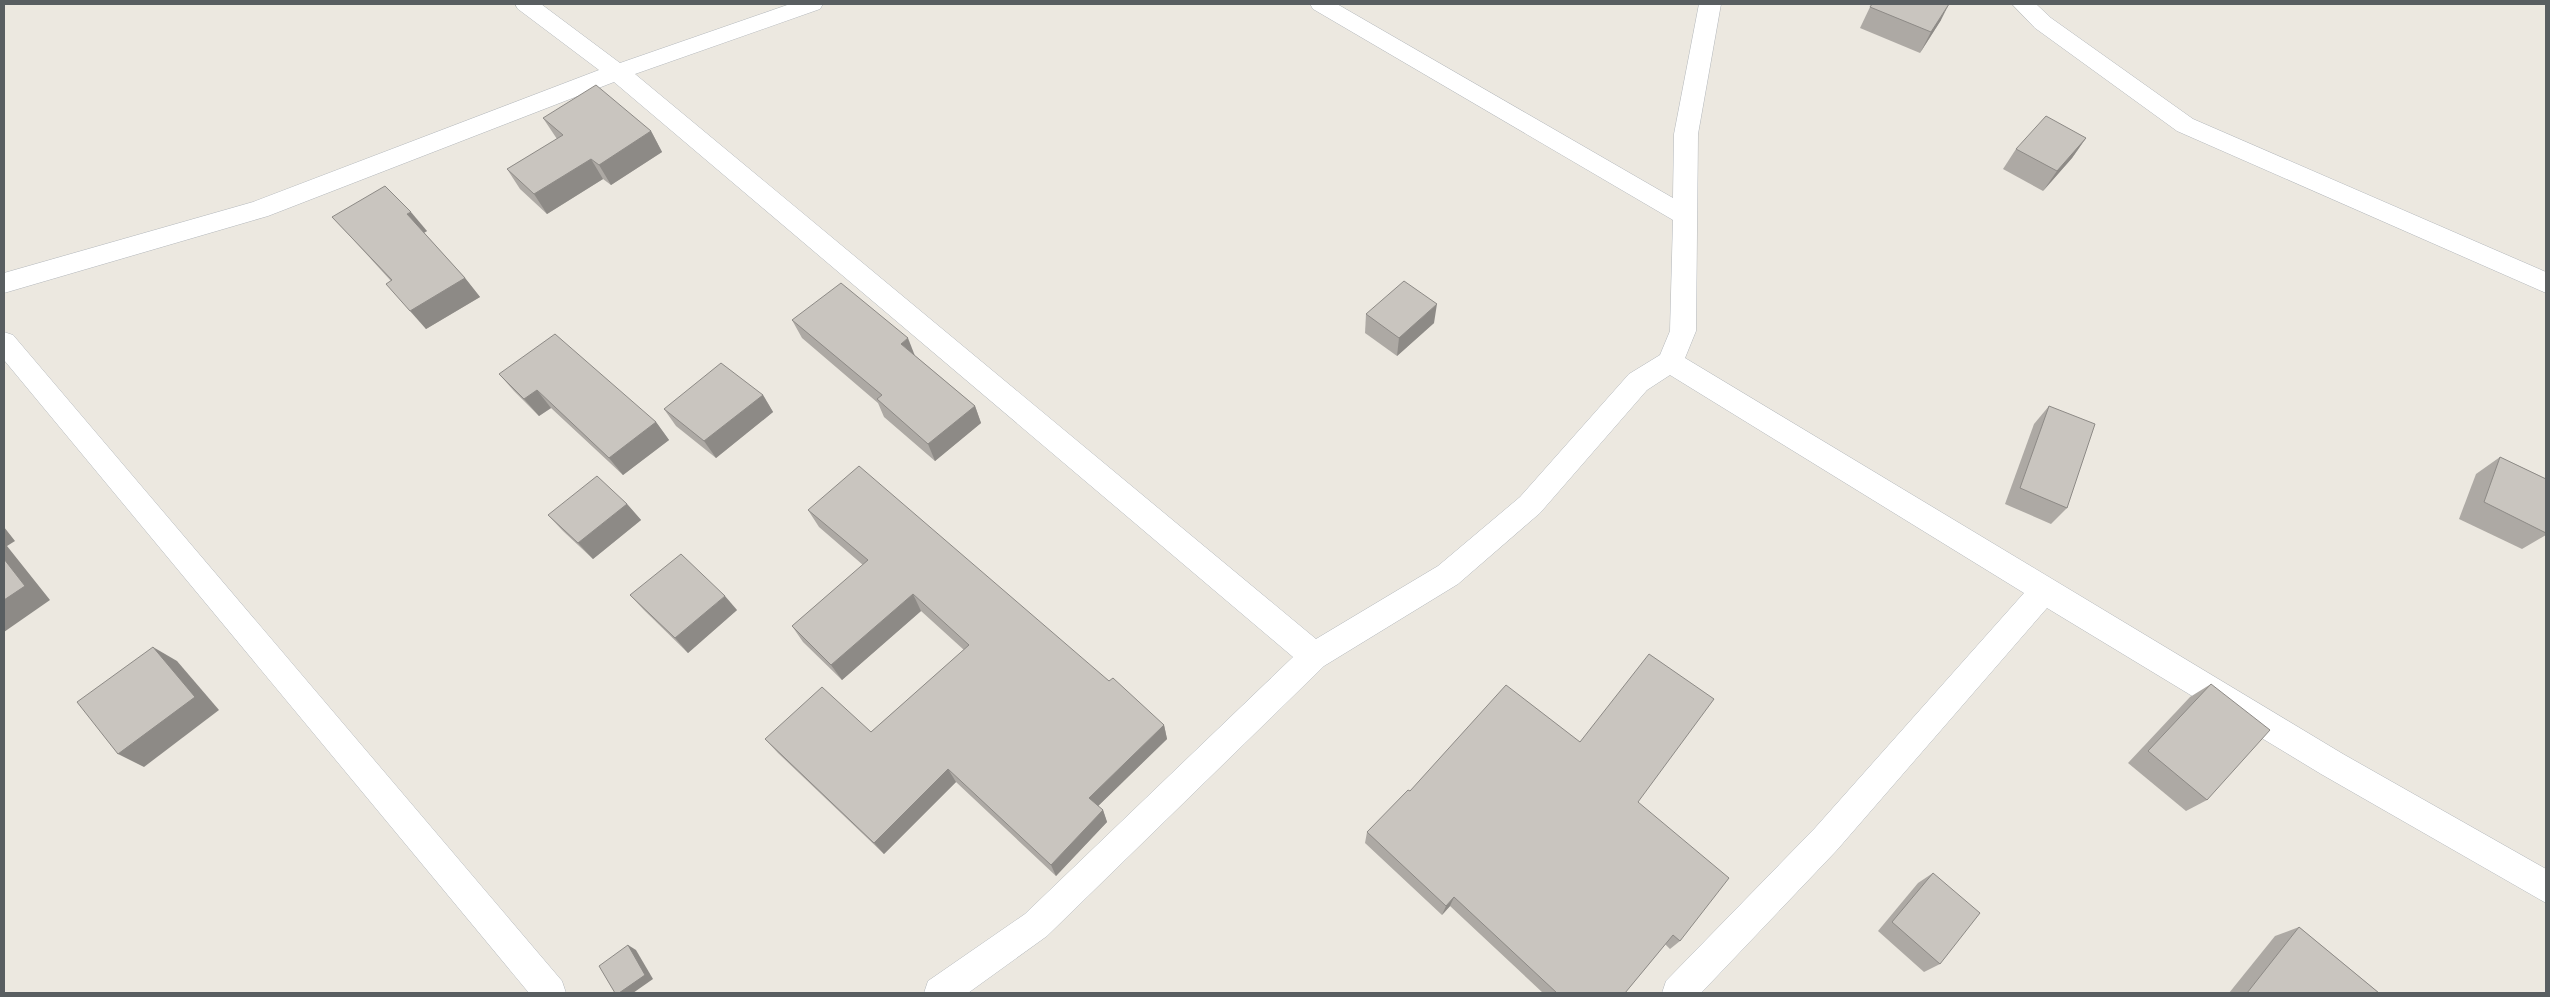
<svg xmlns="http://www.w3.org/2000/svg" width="2550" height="997" font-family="Montserrat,sans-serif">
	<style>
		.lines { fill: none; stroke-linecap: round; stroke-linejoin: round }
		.minor-casing { stroke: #b3b7bb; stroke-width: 1 }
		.minor { fill: #fff; fill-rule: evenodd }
		.wall { fill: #ada9a4 }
		.shaded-wall { fill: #8d8a86 }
		.building { fill: #c9c5bf; stroke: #8d8a86 }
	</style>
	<rect width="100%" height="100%" fill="#ece8e0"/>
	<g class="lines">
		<defs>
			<g id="minor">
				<polygon points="515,4 541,4 620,63 790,4 823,4 820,9 635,74 1316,639 1438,566 1520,497 1629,374 1660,355 1670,331 1673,220 1313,9 1310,4 1337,4 1673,198 1674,134 1699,4 1721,4 1698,134 1696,331 1685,358 2343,754 2546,869 2546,903 2321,774 2047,608 1837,850 1701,993 1662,993 1666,981 1815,828 2024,593 1670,375 1647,390 1540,513 1458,584 1324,666 1047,936 968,993 924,993 928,981 1025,914 1293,657 614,82 268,216 4,293 4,273 253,202 599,70 518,9"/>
				<polygon points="2012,4 2036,4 2051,18 2193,119 2546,272 2546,293 2177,131 2035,28"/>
				<polygon points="4,332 13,335 562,981 566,993 529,993 4,360"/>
			</g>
		</defs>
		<use href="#minor" class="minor-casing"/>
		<use href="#minor" class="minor"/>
	</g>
	<g class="wall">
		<polygon points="1870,7 1941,20 1920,53 1860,28"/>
		<polygon points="543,118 651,131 662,152 611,185 603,179 547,214 520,189 507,169 557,139"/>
		<polygon points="2086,138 2072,158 2043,191 2003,169 2016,149"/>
		<polygon points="332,217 427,231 424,233 465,278 480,297 426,329 391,281 350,236"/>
		<polygon points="1366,314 1434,323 1397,356 1365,333"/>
		<polygon points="792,320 914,355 975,406 981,423 935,461 884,417 878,403 802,338"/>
		<polygon points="499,374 656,422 669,440 623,475 551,408 539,416 514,391"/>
		<polygon points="763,395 773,412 716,458 676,426 664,409"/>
		<polygon points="2049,406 2067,508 2051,524 2005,504 2034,424"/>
		<polygon points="2500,457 2546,479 2546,535 2522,549 2459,519 2476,474"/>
		<polygon points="627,504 641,520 593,559 563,531 548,515"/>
		<polygon points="808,510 1109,681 1164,725 1167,739 1098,806 1103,810 1107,822 1056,876 956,782 884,854 778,753 765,739 871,732 964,650 921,611 842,680 803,642 792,626 863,565 819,527"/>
		<polygon points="630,595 737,610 688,653 644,610"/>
		<polygon points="2211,684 2207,800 2186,811 2128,763 2190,697"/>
		<polygon points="1410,791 1638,802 1680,941 1670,949 1665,944 1625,993 1543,993 1450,906 1442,915 1365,843 1367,832"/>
		<polygon points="1933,873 1940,964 1924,972 1878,931 1918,883"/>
		<polygon points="2299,927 2379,993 2229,993 2275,936"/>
	</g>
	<g class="shaded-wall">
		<polygon points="1949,4 1941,20 1920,53 1931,32"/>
		<polygon points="651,131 662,152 611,185 599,165"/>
		<polygon points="2086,138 2072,158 2043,191 2057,171"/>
		<polygon points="591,159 603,179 547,214 534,194"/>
		<polygon points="411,212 427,231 423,233 407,214"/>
		<polygon points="465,278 480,297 426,329 410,311"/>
		<polygon points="1437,304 1434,323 1397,356 1399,338"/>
		<polygon points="908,338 915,356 901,344"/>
		<polygon points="537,390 551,408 539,416 524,399"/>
		<polygon points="763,395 773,412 716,458 704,441"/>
		<polygon points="975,406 981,423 935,461 928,444"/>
		<polygon points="656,422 669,440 623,475 609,458"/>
		<polygon points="627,504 641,520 593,559 578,543"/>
		<polygon points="4,527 15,541 7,546 50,600 4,632"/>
		<polygon points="913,594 921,611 842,680 831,665"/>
		<polygon points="725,596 737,610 688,653 675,638"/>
		<polygon points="153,647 177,661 219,710 144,767 118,754"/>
		<polygon points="1164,725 1167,739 1094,810 1089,798"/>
		<polygon points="948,769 956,782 884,854 874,843"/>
		<polygon points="1103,810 1107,822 1056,876 1051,865"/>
		<polygon points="1454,897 1450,906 1442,915 1446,906"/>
		<polygon points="628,945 636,950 653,979 633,993 619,993"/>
	</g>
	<g class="building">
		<polygon points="1872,4 1949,4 1931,32 1870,7"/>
		<polygon points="596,85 651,131 599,165 591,159 534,194 507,169 563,135 543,118"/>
		<polygon points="2046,116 2086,138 2057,171 2016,149"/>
		<polygon points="385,186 411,212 407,214 465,278 410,311 386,284 392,280 332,217"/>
		<polygon points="1404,281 1437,304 1399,338 1366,314"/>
		<polygon points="841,283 908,338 901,344 975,406 928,444 877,399 882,395 792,320"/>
		<polygon points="555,334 656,422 609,458 537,390 524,399 499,374"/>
		<polygon points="721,363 763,395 704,441 664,409"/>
		<polygon points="2049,406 2095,424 2067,508 2020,488"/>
		<polygon points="2500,457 2546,479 2546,533 2484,502"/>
		<polygon points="859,466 1109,681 1113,678 1164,725 1089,798 1103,810 1051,865 948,769 874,843 765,739 822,687 871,732 969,645 913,594 831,665 792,626 868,560 808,510"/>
		<polygon points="597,476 627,504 578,543 548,515"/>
		<polygon points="681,554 725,596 675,638 630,595"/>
		<polygon points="4,559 25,586 4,600"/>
		<polygon points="153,647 195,697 118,754 77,702"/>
		<polygon points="1649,654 1714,699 1638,802 1729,878 1680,941 1673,935 1625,993 1557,993 1454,897 1446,906 1367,832 1408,790 1410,791 1506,685 1580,742"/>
		<polygon points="2211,684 2270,730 2207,800 2148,751"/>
		<polygon points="1933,873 1980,913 1940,964 1892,922"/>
		<polygon points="2299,927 2379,993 2247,993"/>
		<polygon points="628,945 645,975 619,993 615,993 599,966"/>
	</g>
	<rect width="2550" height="997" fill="none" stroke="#595e61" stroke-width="10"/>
</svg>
